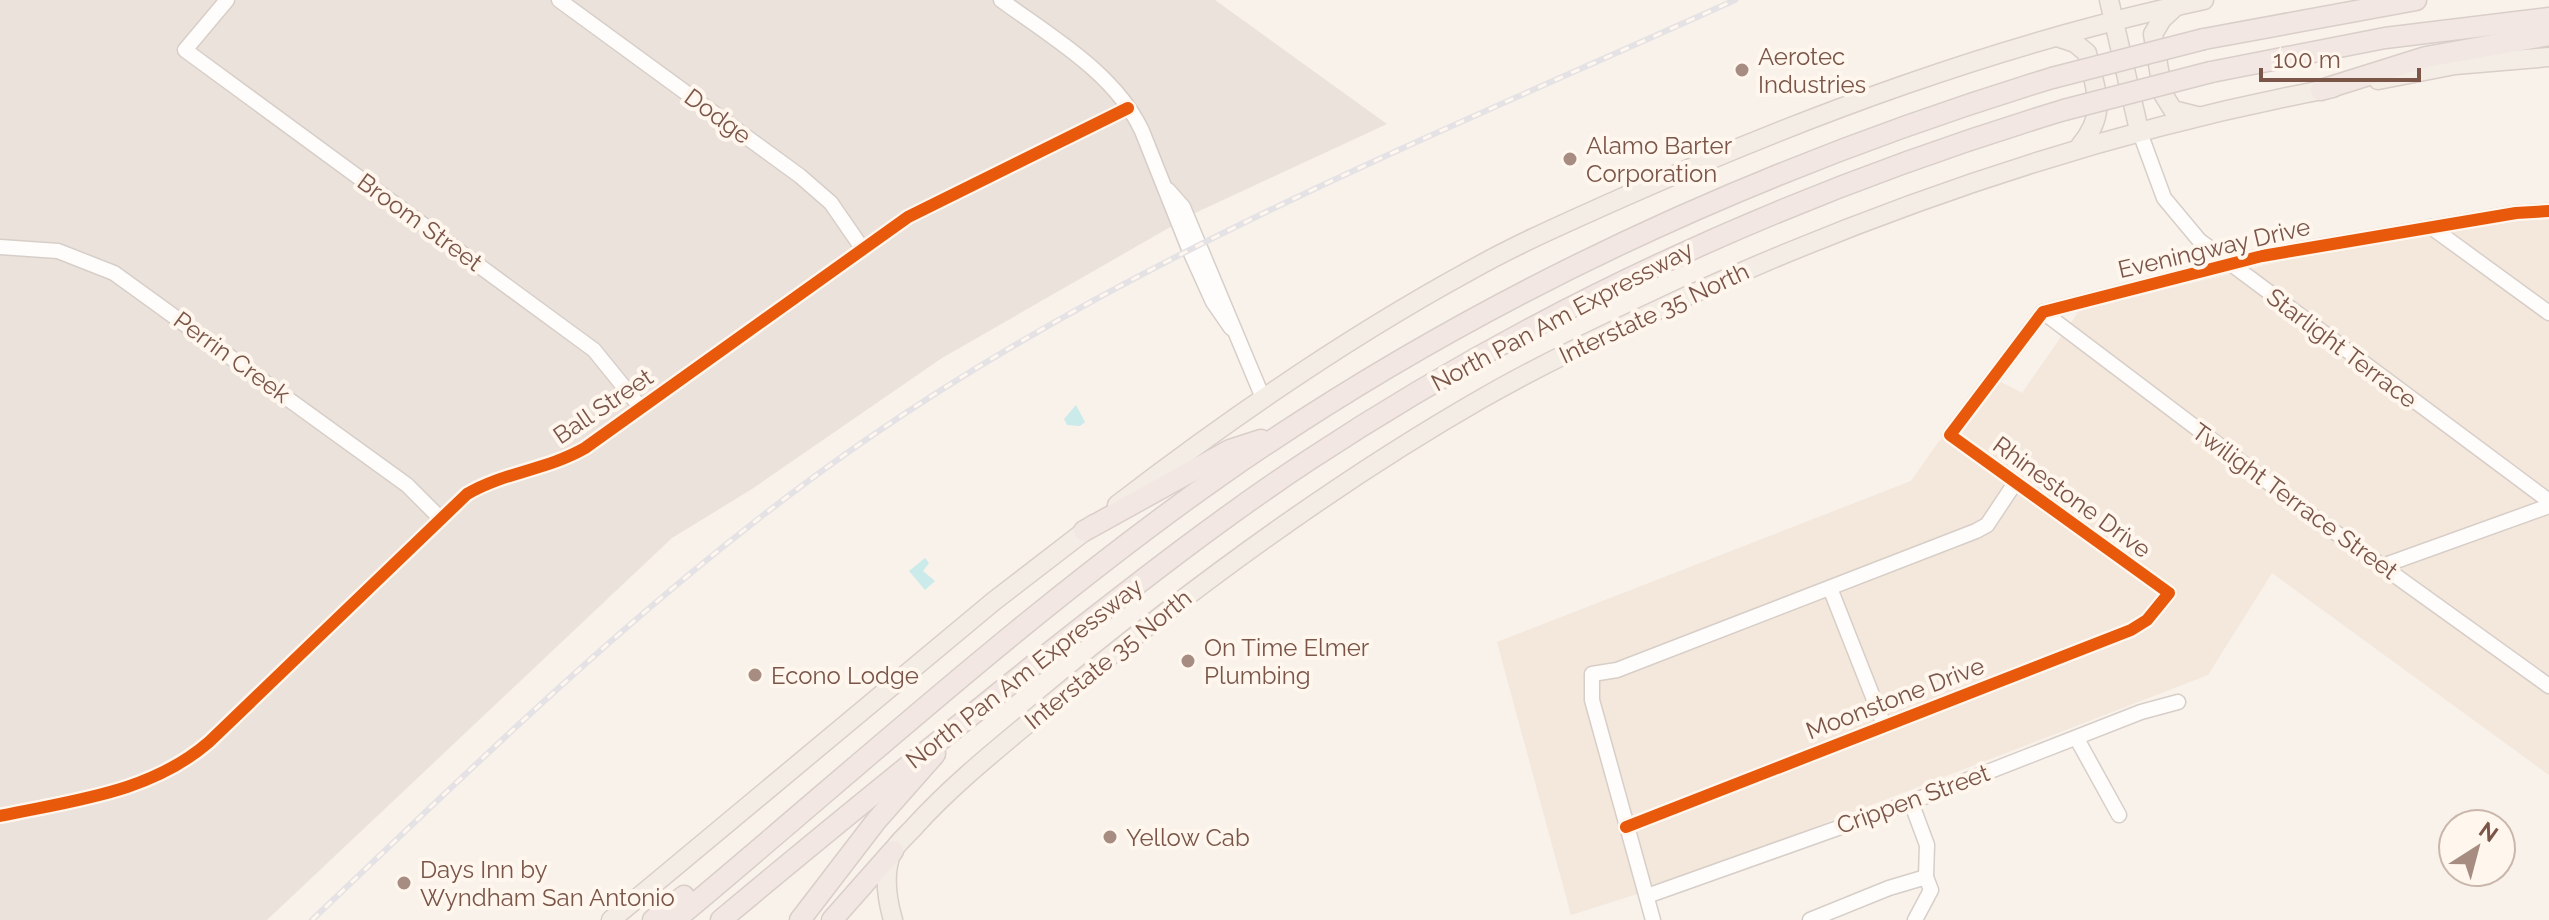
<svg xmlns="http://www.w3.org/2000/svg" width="2549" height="920" font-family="Raleway,sans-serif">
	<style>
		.residential { fill: #f4e7db }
		.industrial { fill: #ebe2dc }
		.water { fill: #cbeaea }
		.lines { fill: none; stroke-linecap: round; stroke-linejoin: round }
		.minor-casing { stroke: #d7cec8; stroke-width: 17 }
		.major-casing { stroke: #dacec9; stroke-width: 21 }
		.highway-casing { stroke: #dacec9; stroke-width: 23 }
		.minor { stroke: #fefdfc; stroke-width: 14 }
		.major { stroke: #f3ede5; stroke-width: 18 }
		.highway { stroke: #f2e7e3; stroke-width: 20 }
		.rail-casing { stroke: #e4e2e5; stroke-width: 6 }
		.rail { stroke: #fff6ed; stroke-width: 3; stroke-dasharray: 9; stroke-linecap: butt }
		.highway-bridge-casing { stroke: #dacec9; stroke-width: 23; stroke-linecap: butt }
		.highway-bridge { stroke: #f2e7e3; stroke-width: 20 }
		.cycleway-casing { stroke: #fff6ed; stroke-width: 17 }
		.cycleway { stroke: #e8590c; stroke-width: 12 }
		.poi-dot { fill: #a68c81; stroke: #fff6ed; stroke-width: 3 }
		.labels { text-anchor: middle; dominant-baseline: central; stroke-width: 8; stroke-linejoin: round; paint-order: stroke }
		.poi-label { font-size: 24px; fill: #7a5548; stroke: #fff6ed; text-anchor: start }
		.street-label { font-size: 24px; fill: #7a5548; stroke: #fff6ed }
	</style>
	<rect width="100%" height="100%" fill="#f8f2eb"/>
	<polygon class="residential" points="2549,218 2549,775 2272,573 2208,675 1656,888 1571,915 1497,642 1911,481 1939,441 2001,382 2022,393 2079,311 2283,261 2476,224"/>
	<polygon class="industrial" points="0,0 1215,0 1387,124 1193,214 942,358 752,489 672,538 267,920 0,920"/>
	<g class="water">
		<polygon points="1076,405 1085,422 1080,426 1067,425 1064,419"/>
		<polygon points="925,558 929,563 923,571 935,581 925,590 909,571"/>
	</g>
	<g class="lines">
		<defs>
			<g id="minor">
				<polyline points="227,0 185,50 594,350 641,408"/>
				<polyline points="559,0 800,176 831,203 862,248"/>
				<path d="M 1001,0 C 1050,36 1115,73 1142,131 L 1189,249 L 1213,302 L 1231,328"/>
				<polyline points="2139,130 2164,198 2199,240 2549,501"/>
				<polyline points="1168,190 1183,207 1263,398"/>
				<polyline points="2431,227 2549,313"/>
				<polyline points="0,247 58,251 114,273 407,485 440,518"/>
				<polyline points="2043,312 2318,520 2549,686"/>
				<polyline points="2385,565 2549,506"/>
				<polyline points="1830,588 1884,725"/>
				<polyline points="2077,739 2119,815"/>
				<polyline points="1911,802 1927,845 1926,877 1931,890 1915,920"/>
				<path d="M 0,816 C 74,800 150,793 209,742 L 467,494 C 504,472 547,470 585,448 L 908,217 L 1128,108"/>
				<polyline points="1626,827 2131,630 2147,620 2169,593 1950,435 2043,312 2262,256 2516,213 2549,211"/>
				<polyline points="1647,896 1911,802 2141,712 2178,702"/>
				<polyline points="1653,920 1592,700 1592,674 1617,670 1976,531 1987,525 2015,483"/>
				<polyline points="1810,920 1889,888 1926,877"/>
			</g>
			<g id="major">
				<polyline points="2109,0 2139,130"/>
				<polyline points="2174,8 2162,19 2153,34 2163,94 2173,110 2197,116"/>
				<path d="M 2057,37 L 2075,43 L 2087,53 C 2096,93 2108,112 2080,146"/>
				<polyline points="2378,80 2455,65 2549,57"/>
				<path d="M 1117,505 C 1229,419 1346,338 1471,270 C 1519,243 1568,222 1619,199 C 1808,115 2001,43 2204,0"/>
				<polyline points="611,920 994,601 1094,524"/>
				<path d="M 893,920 C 887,899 883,873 892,852 C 897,843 908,834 915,826 C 954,783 1000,747 1044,710 C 1181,596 1326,488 1481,399 C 1547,361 1615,330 1683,298 C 1892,203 2107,130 2333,88"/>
			</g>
			<g id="highway">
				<polyline points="2204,39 2416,0"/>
				<polyline points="2211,72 2385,38 2549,18"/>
				<polyline points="2321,90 2426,57 2549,35"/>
				<polyline points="1084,531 1230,450 1261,440"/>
				<polyline points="653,920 684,896"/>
				<path d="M 675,920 C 855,770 1029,610 1221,475 C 1476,297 1755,169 2052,78"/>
				<path d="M 721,920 C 831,828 942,738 1054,649 C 1138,583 1221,518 1309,460 C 1544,305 1796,191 2064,110"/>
				<polyline points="800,920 876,821 935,754"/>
				<polyline points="832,920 893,851"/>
			</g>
		</defs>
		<use href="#minor" class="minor-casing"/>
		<use href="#major" class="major-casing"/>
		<use href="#highway" class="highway-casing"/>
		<use href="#minor" class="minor"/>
		<use href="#major" class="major"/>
		<use href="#highway" class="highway"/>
		<defs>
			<path id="rail" d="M 312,920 C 491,750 666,577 870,437 C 1137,253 1441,133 1735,0"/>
		</defs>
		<use href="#rail" class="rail-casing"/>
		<use href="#rail" class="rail"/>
		<defs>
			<g id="highway-bridge">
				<polyline points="2052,78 2204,39"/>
				<polyline points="2064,110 2211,72"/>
			</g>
		</defs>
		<use href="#highway-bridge" class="highway-bridge-casing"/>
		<use href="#highway-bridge" class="highway-bridge"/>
		<defs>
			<g id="cycleway">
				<path d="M 0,816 C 74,800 150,793 209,742 L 467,494 C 504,472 547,470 585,448 L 908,217 L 1128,108"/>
				<polyline points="1626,827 2131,630 2147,620 2169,593 1950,435 2043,312 2262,256 2516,213 2549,211"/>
			</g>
		</defs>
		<use href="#cycleway" class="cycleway-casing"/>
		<use href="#cycleway" class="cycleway"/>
	</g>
	<g class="poi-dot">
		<circle cx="1742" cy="70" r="8"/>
		<circle cx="1570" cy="159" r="8"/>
		<circle cx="1188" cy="661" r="8"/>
		<circle cx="755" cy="675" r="8"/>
		<circle cx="1110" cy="837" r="8"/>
		<circle cx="404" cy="883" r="8"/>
	</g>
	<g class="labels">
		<g class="poi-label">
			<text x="1758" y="56">Aerotec<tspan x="1758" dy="28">Industries</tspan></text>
			<text x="1586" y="145">Alamo Barter<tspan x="1586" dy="28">Corporation</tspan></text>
			<text x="1204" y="647">On Time Elmer<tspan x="1204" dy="28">Plumbing</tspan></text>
			<text x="771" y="675">Econo Lodge</text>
			<text x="1126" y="837">Yellow Cab</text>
			<text x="420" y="869">Days Inn by<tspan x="420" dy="28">Wyndham San Antonio</tspan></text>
		</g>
		<g class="street-label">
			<text transform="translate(718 116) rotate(36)">Dodge</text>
			<text transform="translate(420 222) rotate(36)">Broom Street</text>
			<text transform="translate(2214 248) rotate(-13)">Eveningway Drive</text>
			<text transform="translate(1654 313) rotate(-25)">Interstate 35 North</text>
			<text transform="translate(1562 316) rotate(-28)">North Pan Am Expressway</text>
			<text transform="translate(2342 348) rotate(37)">Starlight Terrace</text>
			<text transform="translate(232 357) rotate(36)">Perrin Creek</text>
			<text transform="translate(603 406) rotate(-34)">Ball Street</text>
			<text transform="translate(2072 497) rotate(36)">Rhinestone Drive</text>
			<text transform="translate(2295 501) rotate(36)">Twilight Terrace Street</text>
			<text transform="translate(1108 659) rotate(-39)">Interstate 35 North</text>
			<text transform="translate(1024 673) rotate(-38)">North Pan Am Expressway</text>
			<text transform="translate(1895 698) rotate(-21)">Moonstone Drive</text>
			<text transform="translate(1913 799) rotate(-20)">Crippen Street</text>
		</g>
	</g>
	<g transform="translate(2477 848) rotate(36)"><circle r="38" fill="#fff6ed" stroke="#cab6ab" stroke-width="2"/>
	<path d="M0-6L14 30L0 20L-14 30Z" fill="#a68c81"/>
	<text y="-12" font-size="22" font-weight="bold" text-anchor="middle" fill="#7a5548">N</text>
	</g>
	<path d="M2261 68v12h158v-12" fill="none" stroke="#7a5548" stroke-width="4"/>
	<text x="2273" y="68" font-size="24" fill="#7a5548" stroke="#fff6ed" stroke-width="6" paint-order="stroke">100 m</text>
</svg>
